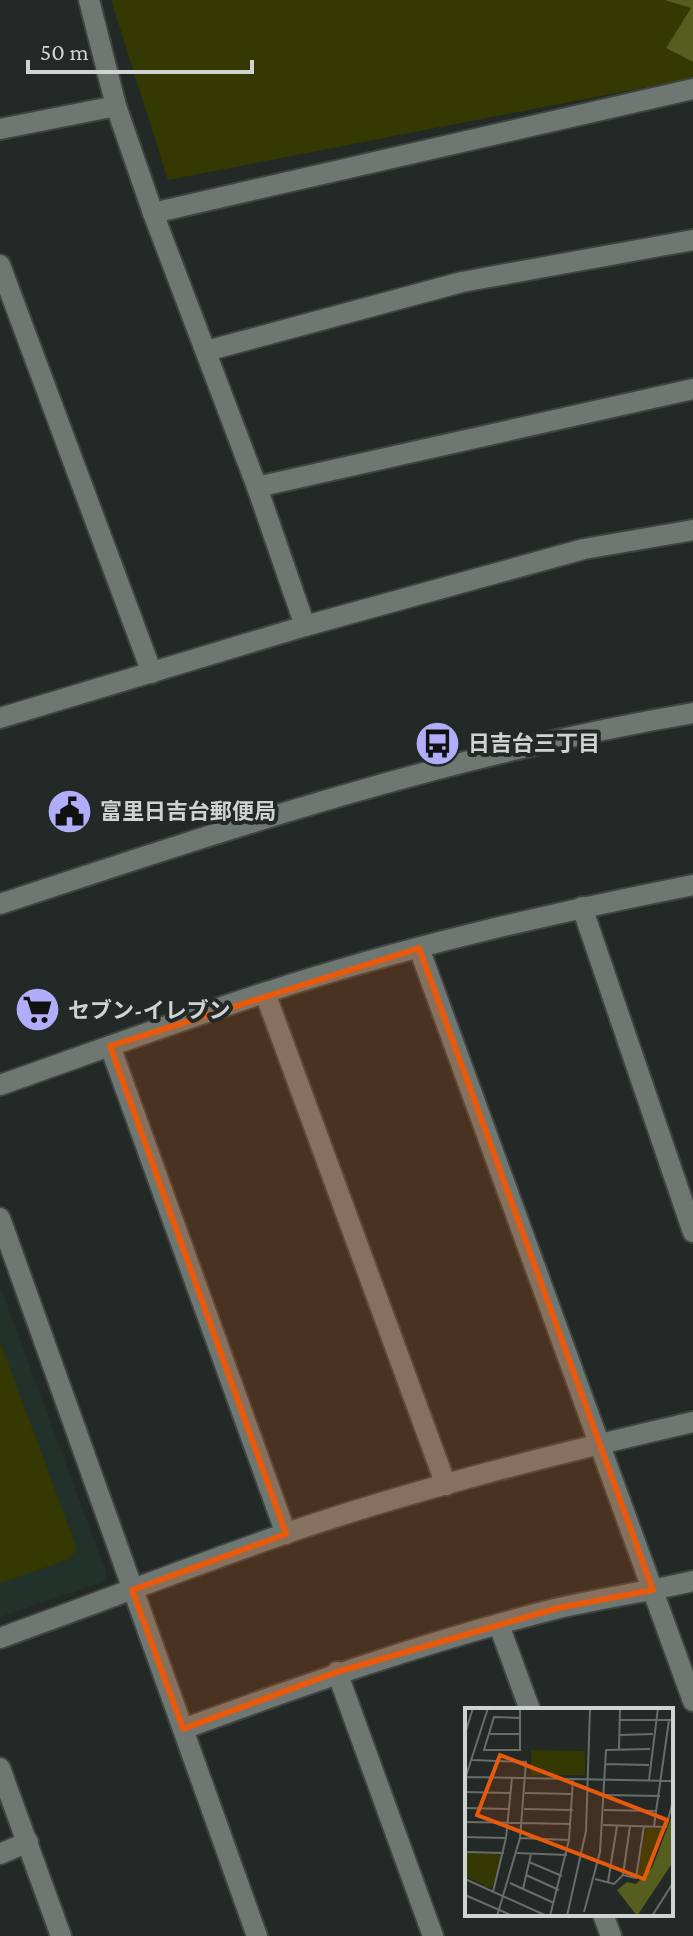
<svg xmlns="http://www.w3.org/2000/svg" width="693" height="1936" font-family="'Crimson Pro','Noto Sans JP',serif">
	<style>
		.built { fill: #23312b }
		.green { fill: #333900 }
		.forest { fill: #555d1f }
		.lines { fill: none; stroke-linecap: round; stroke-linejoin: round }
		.minor-casing { stroke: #3f4441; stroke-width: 24 }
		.minor { stroke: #6f7773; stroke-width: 20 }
		.marked { fill: #e8590c; fill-opacity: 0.2; stroke: #e8590c; stroke-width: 6; stroke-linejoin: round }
		.labels { text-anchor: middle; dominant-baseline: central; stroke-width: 8; stroke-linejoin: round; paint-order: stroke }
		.poi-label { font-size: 22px; font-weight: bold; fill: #cfd3d1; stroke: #232926; text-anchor: start }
		.inset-road { fill: none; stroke: #686d6a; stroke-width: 2 }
		.view { fill: #e8590c; fill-opacity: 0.15; stroke: #e8590c; stroke-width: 4 }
		.inset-edge { fill: none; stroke: #cfd3d1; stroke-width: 4 }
	</style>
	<rect width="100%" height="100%" fill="#232926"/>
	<polygon class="built" points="0,1286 106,1572 105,1580 98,1584 0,1617"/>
	<g class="green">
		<polygon points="111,0 664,0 691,8 666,48 693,62 693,78 168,180"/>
		<polygon points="0,1342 77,1549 69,1559 0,1583"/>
	</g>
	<polygon class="forest" points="664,0 693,0 693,62 666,48 691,8"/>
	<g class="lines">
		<defs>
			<g id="minor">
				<polyline points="89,0 116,106 153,213 257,487 305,626"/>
				<polyline points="0,129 116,106"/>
				<polyline points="153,213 693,89"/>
				<polyline points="0,265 152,673"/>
				<polyline points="206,351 462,282 693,240"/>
				<polyline points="257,487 693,389"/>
				<polyline points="0,718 305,626 584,549 693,530"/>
				<path d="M 0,904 C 227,829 456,753 693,713"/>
				<polyline points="582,907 693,1232"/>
				<polyline points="419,948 693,1701"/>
				<polyline points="265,993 446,1485"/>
				<polyline points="110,1046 286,1534"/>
				<path d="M 0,1085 C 88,1054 175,1022 264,993 C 404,947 548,914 693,885"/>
				<polyline points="0,1218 257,1936"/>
				<polyline points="499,1625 530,1710"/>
				<path d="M 0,1638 C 95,1604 189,1567 284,1534 C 418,1488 556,1454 693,1422"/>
				<polyline points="337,1672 433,1936"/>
				<path d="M 183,1729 C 306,1684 429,1641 555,1609 C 601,1598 647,1592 693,1581"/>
				<polyline points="0,1768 61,1936"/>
				<polyline points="0,1854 28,1842"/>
				<polyline points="603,1914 611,1936"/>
			</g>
		</defs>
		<use href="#minor" class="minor-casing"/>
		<use href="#minor" class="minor"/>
	</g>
	<path class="marked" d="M 419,948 L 653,1590 L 558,1608 L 337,1672 L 183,1729 L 132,1590 L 286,1534 L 110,1046 Z"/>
	<defs>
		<symbol id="bus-disc" viewBox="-11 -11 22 22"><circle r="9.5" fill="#b2adf9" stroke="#232926"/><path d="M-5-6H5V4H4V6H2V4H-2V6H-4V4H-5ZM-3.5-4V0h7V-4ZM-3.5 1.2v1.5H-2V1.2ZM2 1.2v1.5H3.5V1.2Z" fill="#111"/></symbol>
		<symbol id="civic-disc" viewBox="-11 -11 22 22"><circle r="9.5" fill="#b2adf9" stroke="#232926"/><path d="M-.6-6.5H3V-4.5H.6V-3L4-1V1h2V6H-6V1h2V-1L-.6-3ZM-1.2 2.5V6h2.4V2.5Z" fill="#111"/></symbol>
		<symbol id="supermarket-disc" viewBox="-11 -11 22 22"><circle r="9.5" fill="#b2adf9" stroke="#232926"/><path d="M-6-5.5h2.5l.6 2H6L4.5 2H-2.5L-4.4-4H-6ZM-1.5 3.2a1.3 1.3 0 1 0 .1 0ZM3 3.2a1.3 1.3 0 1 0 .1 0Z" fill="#111"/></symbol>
	</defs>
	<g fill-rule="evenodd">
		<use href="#bus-disc" x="412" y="718" width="51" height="51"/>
		<use href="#civic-disc" x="44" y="786" width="51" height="51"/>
		<use href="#supermarket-disc" x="12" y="984" width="51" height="51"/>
	</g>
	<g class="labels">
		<g class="poi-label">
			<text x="468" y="743">日吉台三丁目</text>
			<text x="100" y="811">富里日吉台郵便局</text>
			<text x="68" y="1010">セブン-イレブン</text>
		</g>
	</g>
	<g transform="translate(465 1708)">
		<rect width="208" height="208" fill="#232926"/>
		<path d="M 66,42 L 120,43 L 120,67 L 66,67 ZM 181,120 L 198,121 L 187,160 L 172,171 ZM 2,145 L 37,146 L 27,181 L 0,168 Z" fill="#333900"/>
		<path d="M 208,105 L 208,154 L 172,208 L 152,182 L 162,174 L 171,176 L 187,160 Z" fill="#555d1f"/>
		<path class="inset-road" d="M 55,10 L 29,9 L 19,42 L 55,42 L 55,0M 155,12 L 207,12M 0,26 L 8,0M 25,26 L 55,26M 155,27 L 188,26M 154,41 L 155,0M 7,52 L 61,54 L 55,130 L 32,208M 140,56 L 184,57M 0,69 L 208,73M 0,71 L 23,0M 184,72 L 193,0M 0,84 L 46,85M 60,85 L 108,86M 140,87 L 195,88M 0,100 L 45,101M 59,101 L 108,102M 139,102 L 192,103M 0,114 L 106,116M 138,117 L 201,119 L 208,93M 189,118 L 204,12M 0,129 L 41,130M 55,130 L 104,132M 0,144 L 39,145M 52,145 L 102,147M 64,154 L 97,168M 61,167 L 94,182M 158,167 L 165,118M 0,171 L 82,208M 130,171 L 149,176 L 158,167 L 171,170 L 179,118M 143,174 L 152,118M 45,175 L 89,195M 58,181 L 66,146M 28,184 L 41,130 L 47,70M 0,187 L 48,208M 119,204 L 135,144 L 141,42 L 185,41M 85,208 L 104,132 L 108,71M 102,208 L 121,123 L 125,0M 187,208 L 208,175"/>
		<path class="view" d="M 35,47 L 202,112 L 179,171 L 12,107 Z"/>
		<rect width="208" height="208" class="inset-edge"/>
	</g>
	<path d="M28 60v12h224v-12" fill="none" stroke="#cfd3d1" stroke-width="4"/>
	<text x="40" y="60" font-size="24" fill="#cfd3d1" stroke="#232926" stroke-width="6" paint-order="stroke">50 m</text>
</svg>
